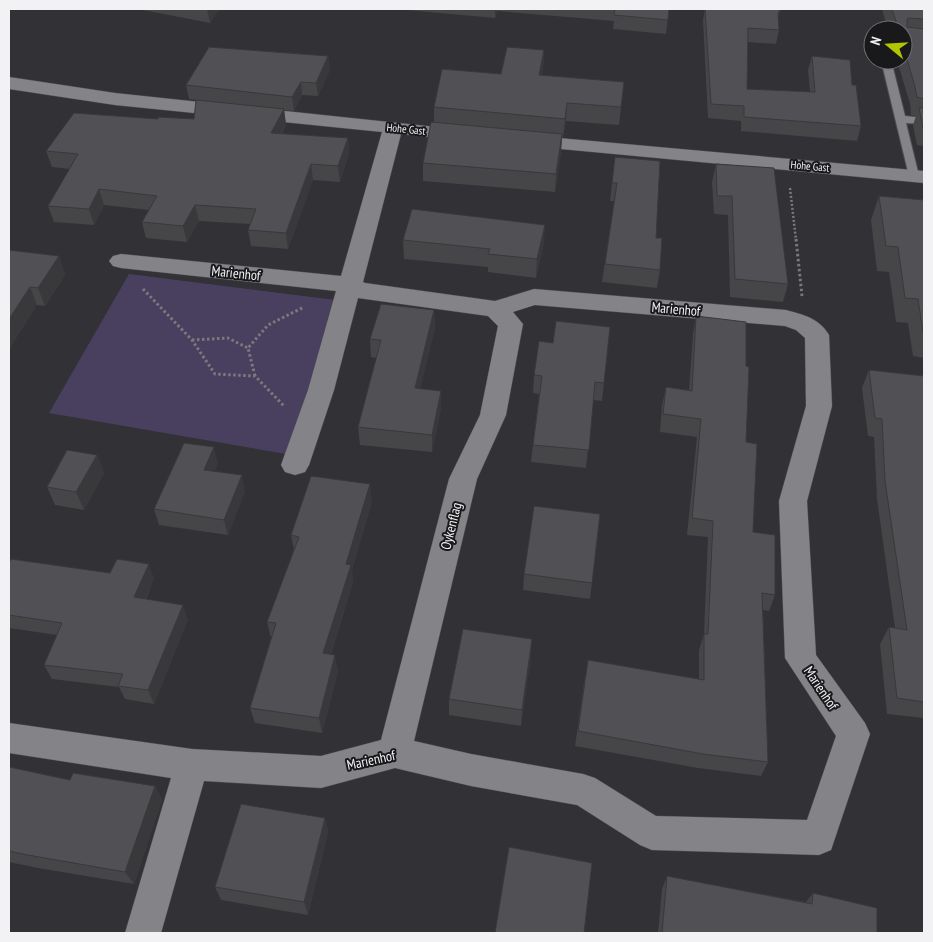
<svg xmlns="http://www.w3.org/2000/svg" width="933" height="942" font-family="'PT Sans Narrow',sans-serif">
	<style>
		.green { fill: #49405f }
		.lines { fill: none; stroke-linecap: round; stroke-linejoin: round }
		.lane-casing { stroke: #4e4d51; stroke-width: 2 }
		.street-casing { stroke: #4e4d51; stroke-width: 1 }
		.path-far1 { stroke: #7a797d; stroke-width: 2.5; stroke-dasharray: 2 2; stroke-linecap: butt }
		.path { stroke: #7a797d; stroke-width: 3; stroke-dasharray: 2.5 2.5; stroke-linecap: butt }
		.lane { fill: #848388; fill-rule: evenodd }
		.street { fill: #848388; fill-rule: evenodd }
		.wall { fill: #464548 }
		.shaded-wall { fill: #39383b }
		.building { fill: #515054; stroke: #39383b }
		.labels { text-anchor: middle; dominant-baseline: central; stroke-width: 4; stroke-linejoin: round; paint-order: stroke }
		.far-street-label { font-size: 11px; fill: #f2f2f5; stroke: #19191b }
		.street-label { font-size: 14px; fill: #f2f2f5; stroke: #19191b }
	</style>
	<rect width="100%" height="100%" fill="#323135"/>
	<polygon class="green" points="129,274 335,300 292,455 49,413"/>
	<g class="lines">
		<defs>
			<polygon id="lane" points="881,60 891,60 905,116 924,118 924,124 906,123 919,176 918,178 914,179 909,176"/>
			<g id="street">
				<path d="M 9,77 L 115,93 L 474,131 L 477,135 L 474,139 L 467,141 L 401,134 L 363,282 L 365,283 L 495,301 L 534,289 L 786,310 C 804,315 819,318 829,335 L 832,406 L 807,501 L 816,655 L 865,723 L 870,734 L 831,850 L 819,855 L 652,850 L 640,845 L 577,805 L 471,786 L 395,768 L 321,788 L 204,781 L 161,933 L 125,933 L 171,778 L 9,753 L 9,723 L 192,749 L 321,756 L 381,740 L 449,479 L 480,415 L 498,326 L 488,316 L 358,298 L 334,390 L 309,465 L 305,472 L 295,475 L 285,472 L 281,465 L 308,390 L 336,291 L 121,268 L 113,266 L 109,261 L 113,256 L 121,254 L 341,276 L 382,132 L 115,105 L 9,89 ZM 535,305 L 785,326 L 796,330 L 805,338 L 806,406 L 779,501 L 785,658 L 836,736 L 807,820 L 656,816 L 595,778 L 583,774 L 471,754 L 414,741 L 477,479 L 506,415 L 523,324 L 513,312 Z"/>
				<polygon points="525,135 924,171 924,183 518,145 515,141 518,137"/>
			</g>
		</defs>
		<use href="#lane" class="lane-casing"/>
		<use href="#street" class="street-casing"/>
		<polyline class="path-far1" points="790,188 796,240"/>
		<g class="path">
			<polyline points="796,239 802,296"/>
			<polyline points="143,289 192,340 215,374 255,376 284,406"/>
			<polyline points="192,340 228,338 248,348"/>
			<polyline points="255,376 248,348 268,325 304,307"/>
		</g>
		<use href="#lane" class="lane"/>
		<use href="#street" class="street"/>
	</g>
	<g class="wall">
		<polygon points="138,9 219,9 210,23"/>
		<polygon points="396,9 669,9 666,34 613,29 614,21 497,11 495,18"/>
		<polygon points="705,9 781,9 778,17 779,30 776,44 748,42 747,89 810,92 808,70 812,56 852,85 861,126 857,141 741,131 741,121 708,118 703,20"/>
		<polygon points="882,9 924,9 924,146 917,145 913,125 916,116 911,115 910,104 897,60 903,60 903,30 888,30"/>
		<polygon points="544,50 543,68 541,75 624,82 619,125 566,121 563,137 562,137 561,152 555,192 423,181 423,163 434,122 434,107 501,74"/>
		<polygon points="328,56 330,70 318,96 302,95 294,111 284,110 286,125 282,134 348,138 349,154 340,182 313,180 288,249 251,246 248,230 250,224 199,221 187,242 146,238 142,222 149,210 104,205 94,225 54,222 48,206 70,169 52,167 46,151 158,119 194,119 213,102 189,99 186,85"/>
		<polygon points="615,157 656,238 660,270 657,288 602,282 614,201 610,201"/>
		<polygon points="716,164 788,284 783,302 730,297 728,215 714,214 712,182"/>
		<polygon points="879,196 924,200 924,358 913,356 908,323 896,322 889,272 877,271 871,220"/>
		<polygon points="403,240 544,243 536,278 488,272 488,267 404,259"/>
		<polygon points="9,250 59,256 65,275 45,306 37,305 9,349"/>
		<polygon points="434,310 435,328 420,389 441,391 441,409 432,452 360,445 358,427 377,358 371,357 370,339"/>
		<polygon points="696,316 746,366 746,442 753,532 775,595 769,611 763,610 768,762 761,776 698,768 575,746 585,676 699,679 699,650 704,634 708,537 687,535 697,437 660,432 662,405 666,387 689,390 693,334"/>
		<polygon points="869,370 924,376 924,718 887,714 880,644 889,627 895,628 877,499 874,437 868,436 862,388"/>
		<polygon points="534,375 604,383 602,401 593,400 586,468 531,462 539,394 533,393"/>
		<polygon points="97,455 104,473 84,510 55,505 47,487"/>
		<polygon points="218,463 214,471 245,491 228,535 159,525 154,509"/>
		<polygon points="372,501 352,570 353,582 331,654 338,671 322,733 255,723 250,708 271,638 267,622 294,550 291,535"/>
		<polygon points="9,563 154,578 146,599 188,619 154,704 125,699 119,687 52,679 44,665 57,635 9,628"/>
		<polygon points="524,574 592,583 590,599 523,590"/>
		<polygon points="531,655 521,726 449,715 449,699"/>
		<polygon points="9,767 70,780 155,786 162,800 134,884 38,868 9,862"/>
		<polygon points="325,818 328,832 308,915 221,900 215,887"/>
		<polygon points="667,876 806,902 813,893 877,933 658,933 662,889"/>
	</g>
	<g class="shaded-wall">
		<polygon points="207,9 219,9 210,23"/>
		<polygon points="495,9 497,9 495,18"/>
		<polygon points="544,50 543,68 538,93 539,75"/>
		<polygon points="328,56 330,70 318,96 316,83"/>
		<polygon points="301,82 302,95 294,111 292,97"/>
		<polygon points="567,103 566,121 563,137 565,119"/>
		<polygon points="284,109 286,125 273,148 271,133"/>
		<polygon points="562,134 561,152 555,192 556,174"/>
		<polygon points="348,138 349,154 340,182 338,166"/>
		<polygon points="311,164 313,180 288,249 286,233"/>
		<polygon points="99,189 104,205 94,225 89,209"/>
		<polygon points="195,205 199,221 187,242 183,226"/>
		<polygon points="545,225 544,243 536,278 537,259"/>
		<polygon points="59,256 65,275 45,306 38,288"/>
		<polygon points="30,287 37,305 9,349 9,319"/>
		<polygon points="434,310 435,328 416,406 415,388"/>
		<polygon points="441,391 441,409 432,452 432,435"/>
		<polygon points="214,447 218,463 209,486 204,470"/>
		<polygon points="97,455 104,473 84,510 76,492"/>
		<polygon points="242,475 245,491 228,535 224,520"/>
		<polygon points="370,484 372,501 352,570 353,582 326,669 323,653 346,564"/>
		<polygon points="149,564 154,578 140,611 134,597"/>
		<polygon points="183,605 188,619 154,704 148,690"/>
		<polygon points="532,639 531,655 521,726 522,710"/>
		<polygon points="335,655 338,671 322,733 319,718"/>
		<polygon points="155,786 162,800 134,884 125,872"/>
		<polygon points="325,818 328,832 308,915 304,902"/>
	</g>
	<g class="building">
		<polygon points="615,9 669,9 668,20 614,15"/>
		<polygon points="705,9 780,9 778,13 779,30 748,28 747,89 815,92 812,56 850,60 852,85 856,85 861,126 744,117 744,106 711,104"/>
		<polygon points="892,9 924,9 924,19 908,18 907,20 907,27 924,29 924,99 917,97 915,87 903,45 903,30 899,30"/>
		<polygon points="209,47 328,56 316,83 301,82 292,97 186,85"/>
		<polygon points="507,47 544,50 539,75 624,82 621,107 567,103 565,119 434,107 442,69 501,74"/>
		<polygon points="196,100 284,109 271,133 348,138 338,166 311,164 286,233 248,230 256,209 195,205 183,226 142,222 157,196 99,189 89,209 48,206 78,154 46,151 74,113 158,119 158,117 194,119"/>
		<polygon points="919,108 924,108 924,128 923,128"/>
		<polygon points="431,122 562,134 556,174 423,163"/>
		<polygon points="615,157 660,161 656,238 662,238 660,270 605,264 617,183 612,183"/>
		<polygon points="716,164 774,168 788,284 735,279 732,196 717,196"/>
		<polygon points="879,196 924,200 924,332 923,332 918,299 905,298 898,247 886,246"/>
		<polygon points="412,209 545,225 537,259 488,254 490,249 403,240"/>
		<polygon points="9,250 59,256 38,288 30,287 9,319"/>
		<polygon points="381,304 434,310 415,388 441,391 432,435 358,427 381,340 370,339"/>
		<polygon points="696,316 746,322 746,366 749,367 746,442 757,444 753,532 775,535 775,595 762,593 768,762 703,754 578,731 588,660 704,680 704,634 708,634 713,521 692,518 701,419 663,414 666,387 692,391"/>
		<polygon points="556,321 610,327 604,383 595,382 589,450 533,445 542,376 534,375 539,341 553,343"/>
		<polygon points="869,370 924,376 924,702 897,698 889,627 907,630 885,481 882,419 875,418"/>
		<polygon points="184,443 214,447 204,470 242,475 224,520 154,509"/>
		<polygon points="67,450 97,455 76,492 47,487"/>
		<polygon points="311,476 370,484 346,564 351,565 323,653 335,655 319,718 250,708 276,623 267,622 299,537 291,535"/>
		<polygon points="534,506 600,514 592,583 524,574"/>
		<polygon points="11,559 110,573 117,559 149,564 134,597 183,605 148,690 118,686 123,674 44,665 62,623 9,615 9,563"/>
		<polygon points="463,629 532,639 522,710 449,699"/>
		<polygon points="9,767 70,780 73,773 155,786 125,872 28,855 9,851"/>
		<polygon points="241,804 325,818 304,902 215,887"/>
		<polygon points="509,847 592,863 584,933 495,933"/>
		<polygon points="667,876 812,904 813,893 877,908 877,933 662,933"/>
	</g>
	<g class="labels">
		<g class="far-street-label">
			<text transform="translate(406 129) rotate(6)">Hohe Gast</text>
			<text transform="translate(810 166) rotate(5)">Hohe Gast</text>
		</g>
		<g class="street-label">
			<text transform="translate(236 273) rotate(6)">Marienhof</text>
			<text transform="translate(676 309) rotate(5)">Marienhof</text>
			<text transform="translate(451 526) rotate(-76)">Oykenflag</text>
			<text transform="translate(821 688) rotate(56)">Marienhof</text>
			<text transform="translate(371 760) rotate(-12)">Marienhof</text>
		</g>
	</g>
	<rect width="933" height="942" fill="none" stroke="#f2f2f5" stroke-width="20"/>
	<g transform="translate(888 45) rotate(288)"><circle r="24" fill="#19191b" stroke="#707072"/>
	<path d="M0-4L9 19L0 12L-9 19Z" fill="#b1c500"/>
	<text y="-8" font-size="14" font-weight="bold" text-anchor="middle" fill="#f2f2f5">N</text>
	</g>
</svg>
